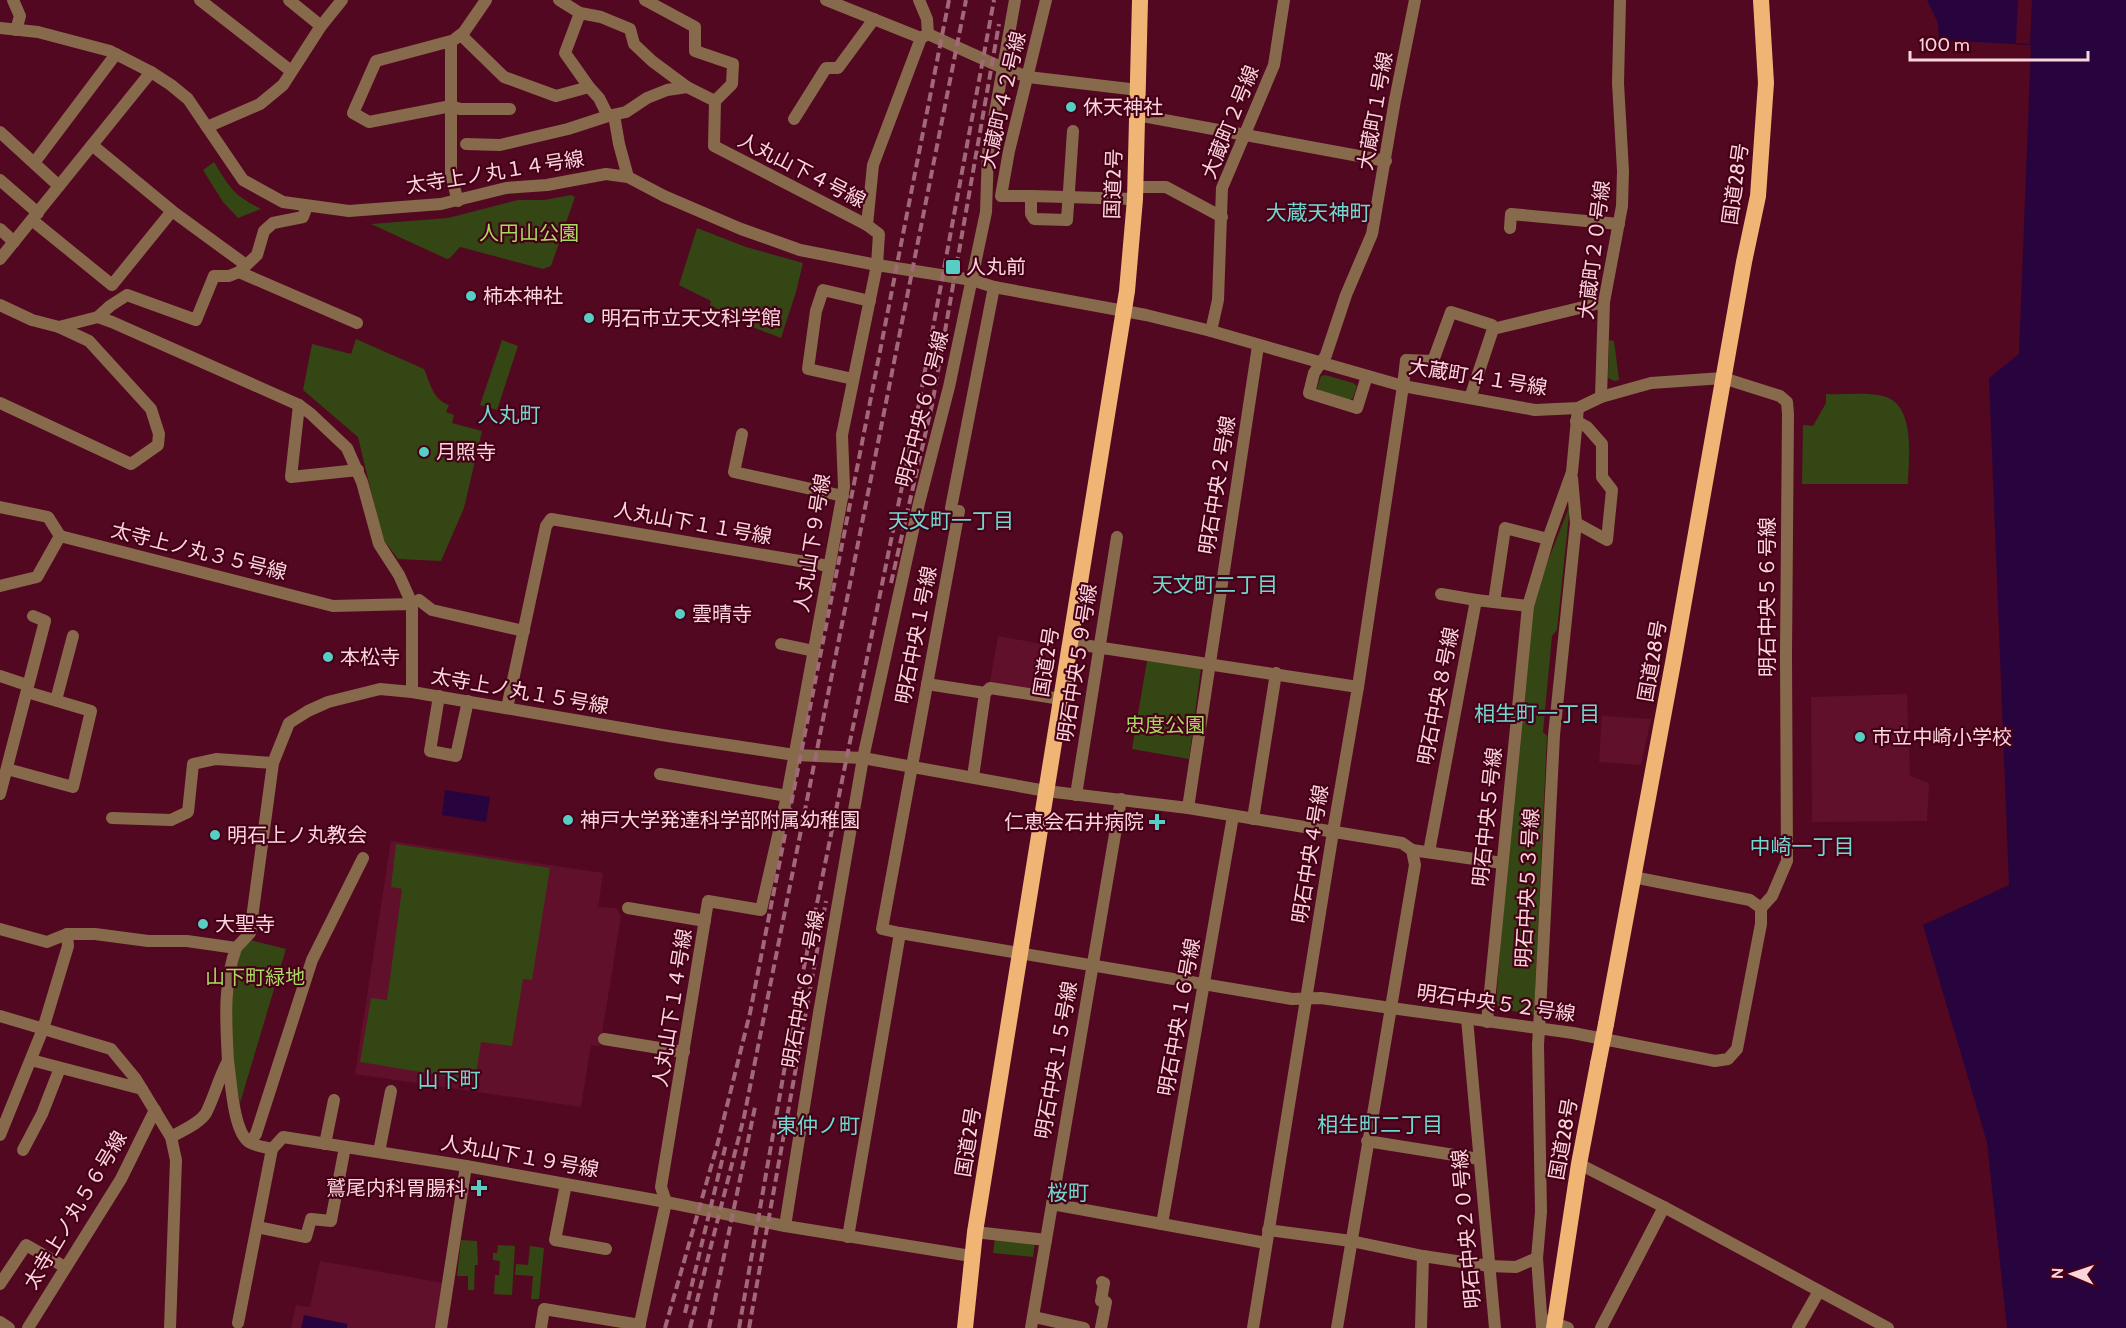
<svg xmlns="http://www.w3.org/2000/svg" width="2126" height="1328" font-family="Cabin,'Noto Sans JP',sans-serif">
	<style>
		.built { fill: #61102c }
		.green { fill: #334613 }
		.water { fill: #28043e }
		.pier { fill: #520821 }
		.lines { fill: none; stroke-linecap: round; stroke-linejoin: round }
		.minor { stroke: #876a4b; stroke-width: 12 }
		.tertiary { stroke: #876a4b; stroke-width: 12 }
		.trunk { stroke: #f0b575; stroke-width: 16 }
		.rail { stroke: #a16878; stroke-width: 4; stroke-dasharray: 9 4.5; stroke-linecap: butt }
		.minor-bridge { stroke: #876a4b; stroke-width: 12 }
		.trunk-bridge { stroke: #f0b575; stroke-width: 16 }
		.poi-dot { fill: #56cec4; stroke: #450018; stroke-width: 2 }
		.labels { text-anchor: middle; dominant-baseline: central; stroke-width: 4.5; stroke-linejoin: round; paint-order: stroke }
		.street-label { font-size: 20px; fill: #fad5db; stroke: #450018 }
		.poi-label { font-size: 20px; fill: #fad5db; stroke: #450018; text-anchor: start }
		.park-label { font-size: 20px; fill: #a8d960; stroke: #450018 }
		.neighbourhood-label { font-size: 21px; fill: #6fd9d0; stroke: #450018 }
	</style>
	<rect width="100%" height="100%" fill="#520821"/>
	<g class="built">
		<polygon points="998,636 1054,646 1046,692 990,682"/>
		<polygon points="1907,694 1910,776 1929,783 1927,821 1812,822 1811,697"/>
		<polygon points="1602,716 1651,719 1641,765 1599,762"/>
		<polygon points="391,841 603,873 598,907 616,908 621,916 600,1046 591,1045 581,1107 355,1074"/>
		<polygon points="320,1261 443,1283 435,1328 291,1328 296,1305 310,1307"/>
	</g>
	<g class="green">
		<path d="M 214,162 C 231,189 232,194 261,209 L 238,218 L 223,202 L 203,170 Z"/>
		<polygon points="571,195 575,197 551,266 543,269 460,247 450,258 447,259 371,224 448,218 518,200 544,200"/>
		<polygon points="697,228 746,247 803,263 796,292 781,338 750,326 710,305 711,301 679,285"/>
		<path d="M 356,339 L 424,369 C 430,383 433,400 449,405 L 446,412 L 454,415 L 452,423 L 482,431 L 464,508 L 441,561 L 398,559 L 382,538 L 358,437 L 303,390 L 312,344 L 351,354 Z"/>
		<polygon points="502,340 518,346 497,410 480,405"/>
		<polygon points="1609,340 1614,341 1619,380 1614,381 1608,378"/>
		<polygon points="1325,375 1353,383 1357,386 1353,398 1350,400 1321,392 1317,388 1321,376"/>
		<path d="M 1826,394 C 1844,395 1865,392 1883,396 C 1916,404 1909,458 1908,484 L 1802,484 L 1803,425 L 1813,426 L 1826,403 Z"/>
		<polygon points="1570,505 1557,630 1552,636 1543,732 1547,736 1534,1015 1501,1009 1496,1004 1506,866 1529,623 1539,583"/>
		<polygon points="1148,655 1201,668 1189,759 1132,749"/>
		<polygon points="396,844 550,868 532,980 523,979 512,1046 481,1042 475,1081 360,1062 371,998 387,1000 402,889 391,887"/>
		<polygon points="250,940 286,949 240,1103 233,1069 231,992 240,953"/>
		<polygon points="995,1238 1035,1243 1033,1257 993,1253"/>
		<polygon points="461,1240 477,1241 478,1265 475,1265 474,1290 468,1290 468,1276 457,1276"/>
		<polygon points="498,1245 515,1246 512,1295 494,1294 495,1275 499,1275 500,1261 493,1260 493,1253 497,1253"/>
		<polygon points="530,1246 544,1248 539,1299 531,1299 533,1276 515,1275 516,1264 528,1265"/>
	</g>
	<g class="water">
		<polygon points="1927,0 2126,0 2126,1328 2007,1328 1987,1142 1923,925 2009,885 1989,378 2019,354 2031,45 1939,40 1938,23"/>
		<polygon points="445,790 490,797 486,822 442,815"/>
		<polygon points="304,1315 347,1324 347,1328 301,1328"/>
	</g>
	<polygon class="pier" points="2018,0 2032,0 2030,44 2016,43"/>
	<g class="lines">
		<g class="minor">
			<polyline points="13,0 20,16 16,30"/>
			<polyline points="200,0 291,71"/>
			<polyline points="289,0 321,26"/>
			<polyline points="559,0 580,13 601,17 630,29 634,44 652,61 687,87 715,101"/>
			<polyline points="645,0 695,27 695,51 733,64 732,84 715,101 714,146 867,225"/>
			<polyline points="826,0 921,38"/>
			<polyline points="919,0 927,19 928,34 1003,68 1028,77 1138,90"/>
			<polyline points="1046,0 1009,151 1001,196 1031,196 1031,214 1034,219 1067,220 1073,131"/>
			<polyline points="580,13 565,53 589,87"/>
			<polyline points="461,35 504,77 556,96 589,87 599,98 608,116"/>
			<polyline points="455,39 464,32 486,0"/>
			<polyline points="614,115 619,144 628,177"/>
			<polyline points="1137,115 1386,161"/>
			<polyline points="794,119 826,68 838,68 874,19"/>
			<polyline points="207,127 260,104 283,85 321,26 342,0"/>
			<polyline points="0,132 59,186"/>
			<polyline points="466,144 500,145 568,129 608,116 626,112 647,98 667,90 687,87"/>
			<polyline points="92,145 172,211 246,265"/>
			<polyline points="34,163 116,54"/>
			<polyline points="0,180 38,213"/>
			<polyline points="1135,187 1166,187 1222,217"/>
			<polyline points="1031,196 1135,199"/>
			<polyline points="458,201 451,176 451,41 376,61 353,113 369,122 451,106 460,109 510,109"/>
			<polyline points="32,220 112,285 172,211"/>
			<polyline points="1510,228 1511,214 1619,224"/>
			<polyline points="0,229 14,242"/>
			<polyline points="0,259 151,72"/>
			<polyline points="239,272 357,323"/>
			<polyline points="0,305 32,320 59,327 98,317 112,322 299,405 311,414 347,448 362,482 379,544 399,575 412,604 412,692 668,736 795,755 863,758"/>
			<polyline points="98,317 110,306 127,295 196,320 214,276 229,276 239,272 257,255 264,231 273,223 303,217 307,206"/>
			<polyline points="1211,331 1218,300 1222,188 1274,65 1284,0"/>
			<polyline points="1367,376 1357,408 1309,393 1314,373 1326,355 1346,295 1372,234 1395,100 1415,0"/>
			<polyline points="1723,378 1780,396 1787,402 1788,414 1786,654 1787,861 1772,896 1761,908"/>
			<polyline points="853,379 808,369 816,311 823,290 870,301"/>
			<polyline points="1403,386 1406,360 1433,361 1451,312 1492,325 1493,329"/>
			<polyline points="1601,397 1604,302 1622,206 1623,171 1618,83 1620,0"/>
			<polyline points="1470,398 1493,329 1604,302"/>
			<polyline points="0,403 131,464 158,445 159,434 151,409 89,341 59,327"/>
			<polyline points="299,405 291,477 358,470"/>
			<polyline points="742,434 734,472 843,496"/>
			<polyline points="0,507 48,517 60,536"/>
			<polyline points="951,508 994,287"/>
			<polyline points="1576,523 1607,540 1612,490 1602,477 1602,444 1587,427 1576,421"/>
			<polyline points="0,586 37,577 60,536 333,606 412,604"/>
			<polyline points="1441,594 1476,600"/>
			<polyline points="419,600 432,610 524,631"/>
			<polyline points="1494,602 1505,528 1548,539"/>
			<polyline points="1070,643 1358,687"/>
			<polyline points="781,644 814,651"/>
			<polyline points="0,676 27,685"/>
			<polyline points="927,684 985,693 990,688 1061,699"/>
			<polyline points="439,696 430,751 456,756 468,701"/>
			<polyline points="56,700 73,636"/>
			<polyline points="507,708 546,526 551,519 829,566"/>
			<polyline points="7,769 73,787 91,711 27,692"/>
			<polyline points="660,774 787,796"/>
			<polyline points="973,777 985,693"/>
			<polyline points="0,794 45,621 33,616"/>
			<polyline points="1076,795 1117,537"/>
			<polyline points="1188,808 1258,346"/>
			<polyline points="112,818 171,820 188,812 193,764 216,759 273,763"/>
			<polyline points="1253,819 1276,673"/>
			<polyline points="1412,850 1502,863"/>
			<polyline points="1429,852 1476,600 1528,606"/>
			<polyline points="628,908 705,921"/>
			<path d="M 0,929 L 47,942 L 67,934 L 95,934 L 148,941 L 187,941 L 236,948 C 223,985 226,1022 228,1061"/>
			<polyline points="900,933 882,929 959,511"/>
			<polyline points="236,948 250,933 273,763 289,723 308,711 328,702 380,689 412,692"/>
			<polyline points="1540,1012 1554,735 1576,523 1572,478"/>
			<polyline points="1467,1019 1495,1328"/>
			<polyline points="1487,1022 1528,606 1548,539 1572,472 1578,408"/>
			<polyline points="604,1039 684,1052"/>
			<polyline points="31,1060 142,1089"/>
			<polyline points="0,1135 43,1029 68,946 67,934"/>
			<path d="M 171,1137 C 181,1131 199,1124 206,1113 C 214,1098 219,1077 228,1061 C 231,1080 233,1131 249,1142 C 255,1146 265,1147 272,1149 L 283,1137 L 466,1166 L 666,1202 L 661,1187 L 708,901 L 761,910 L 787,796 L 844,487 L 842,435 L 877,265 L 879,234 L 867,225 L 873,165 L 921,38 L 928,34"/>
			<polyline points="1367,1141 1479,1159"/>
			<polyline points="250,1142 256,1134 312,960 363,858"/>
			<polyline points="325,1144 334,1100"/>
			<polyline points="23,1150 42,1114 60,1068"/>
			<polyline points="379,1152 391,1091"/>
			<polyline points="566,1184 555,1240 606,1249"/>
			<polyline points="1052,1204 1266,1243"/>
			<polyline points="1162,1224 1233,816"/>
			<polyline points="785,1226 819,1013 863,758 919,503 949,387 986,212 988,152 1015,0"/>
			<polyline points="257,1227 306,1237 311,1219 331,1221 345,1147"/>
			<polyline points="1268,1230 1351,1241 1423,1256 1489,1266 1516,1267 1537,1258 1541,1212 1538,1045"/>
			<polyline points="975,1232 1046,1240"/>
			<polyline points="848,1237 900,933 1292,999 1321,998 1391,1008"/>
			<polyline points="1537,1258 1542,1328"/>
			<polyline points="0,1284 26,1245 65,1267"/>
			<polyline points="1034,1317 1084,1328"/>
			<polyline points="0,1322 9,1328"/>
			<polyline points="238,1323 272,1149"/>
			<polyline points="28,1328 121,1179 155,1110"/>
			<polyline points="441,1328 466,1166"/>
			<polyline points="541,1328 544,1309 640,1325"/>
			<polyline points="1031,1328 1121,799"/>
			<polyline points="1101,1328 1106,1302 1101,1301 1104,1283 1102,1282"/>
			<polyline points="1253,1328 1333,832"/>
			<polyline points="1421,1328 1423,1256"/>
			<polyline points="1601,1328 1664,1207"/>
			<polyline points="1798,1328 1819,1291"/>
		</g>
		<g class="tertiary">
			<polyline points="0,28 38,32 110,51 151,72 171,85 188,99 243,180 283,202 349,211 441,204 506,188 547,185 606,174 628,177 664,196 741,229 800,250 877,265 972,280 994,287 1146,315 1211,331 1403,386 1535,410 1578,408 1601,397 1651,383 1723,378"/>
			<polyline points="863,758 1046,791 1188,808 1402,843 1412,850 1415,865 1337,1328"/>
			<polyline points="1333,832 1358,687 1403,386"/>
			<polyline points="1391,1008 1573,1033 1715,1061 1728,1059 1737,1049 1761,924 1761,908 1750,900 1633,877"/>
			<polyline points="0,1016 111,1049 135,1078 171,1137 176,1160 170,1328"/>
			<polyline points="1579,1164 1664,1207 1888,1328"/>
			<polyline points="1542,1319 1568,1328"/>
			<polyline points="639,1328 666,1202 785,1226 971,1256"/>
		</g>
		<g class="trunk">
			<polyline points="1606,1024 1673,663 1744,262 1758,196 1766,83 1761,0"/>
			<polyline points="965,1328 975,1232 1127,291 1135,199 1140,0"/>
			<polyline points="1554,1328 1579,1164 1598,1064"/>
		</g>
		<g class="rail">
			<polyline points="891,583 932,405 999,24"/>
			<polyline points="685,1313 726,1144"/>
			<polyline points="665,1328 717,1146 750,1013 949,0"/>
			<polyline points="690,1328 744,1117 966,0"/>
			<polyline points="709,1328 755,1107"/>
			<polyline points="739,1328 792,1026 919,403 994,0"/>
			<polyline points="749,1328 826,901"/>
		</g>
		<polyline class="minor-bridge" points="1538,1045 1540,1012"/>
		<polyline class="trunk-bridge" points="1598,1064 1606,1024"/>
	</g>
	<g class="poi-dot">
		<circle cx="1071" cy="107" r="6"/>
		<rect x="945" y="259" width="16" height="16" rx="3"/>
		<circle cx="471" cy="296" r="6"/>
		<circle cx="589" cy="318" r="6"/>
		<circle cx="424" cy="452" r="6"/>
		<circle cx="680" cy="614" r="6"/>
		<circle cx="328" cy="657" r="6"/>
		<circle cx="1860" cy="737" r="6"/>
		<circle cx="568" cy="820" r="6"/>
		<path d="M1154 813h6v6h6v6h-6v6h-6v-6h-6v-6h6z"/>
		<circle cx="215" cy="835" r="6"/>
		<circle cx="203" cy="924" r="6"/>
		<path d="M476 1179h6v6h6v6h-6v6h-6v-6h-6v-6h6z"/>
	</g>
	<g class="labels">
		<g class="street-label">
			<text transform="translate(1003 100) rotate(-77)">大蔵町４２号線</text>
			<text transform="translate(1375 111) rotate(-80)">大蔵町１号線</text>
			<text transform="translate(1230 122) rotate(-68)">大蔵町２号線</text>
			<text transform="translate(802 170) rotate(27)">人丸山下４号線</text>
			<text transform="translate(495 172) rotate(-9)">太寺上ノ丸１４号線</text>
			<text transform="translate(1113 184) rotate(-88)">国道2号</text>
			<text transform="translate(1735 184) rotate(-82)">国道28号</text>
			<text transform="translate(1594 250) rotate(-83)">大蔵町２０号線</text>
			<text transform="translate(1478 377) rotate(9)">大蔵町４１号線</text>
			<text transform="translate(922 409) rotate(-76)">明石中央６０号線</text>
			<text transform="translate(1217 485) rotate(-81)">明石中央２号線</text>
			<text transform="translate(693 523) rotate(10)">人丸山下１１号線</text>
			<text transform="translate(812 543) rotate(-81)">人丸山下９号線</text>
			<text transform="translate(199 551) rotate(14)">太寺上ノ丸３５号線</text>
			<text transform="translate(1767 597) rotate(-90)">明石中央５６号線</text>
			<text transform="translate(916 635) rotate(-79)">明石中央１号線</text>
			<text transform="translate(1652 661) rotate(-80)">国道28号</text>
			<text transform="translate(1046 662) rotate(-81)">国道2号</text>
			<text transform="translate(1077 663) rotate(-81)">明石中央５９号線</text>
			<text transform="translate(520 691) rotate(10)">太寺上ノ丸１５号線</text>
			<text transform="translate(1438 696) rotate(-79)">明石中央８号線</text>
			<text transform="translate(1487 817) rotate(-84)">明石中央５号線</text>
			<text transform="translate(1310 854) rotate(-81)">明石中央４号線</text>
			<text transform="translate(1527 888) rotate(-87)">明石中央５３号線</text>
			<text transform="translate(803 989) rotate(-80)">明石中央６１号線</text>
			<text transform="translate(1496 1003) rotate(8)">明石中央５２号線</text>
			<text transform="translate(672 1008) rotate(-81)">人丸山下１４号線</text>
			<text transform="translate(1179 1017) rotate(-80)">明石中央１６号線</text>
			<text transform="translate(1056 1060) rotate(-80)">明石中央１５号線</text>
			<text transform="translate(1563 1139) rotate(-80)">国道28号</text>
			<text transform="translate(968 1142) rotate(-81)">国道2号</text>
			<text transform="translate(520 1156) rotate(10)">人丸山下１９号線</text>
			<text transform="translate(75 1210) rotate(-59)">太寺上ノ丸５６号線</text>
			<text transform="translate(1466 1229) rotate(-95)">明石中央２０号線</text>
		</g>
		<g class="poi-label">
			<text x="1083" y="107">休天神社</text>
			<text x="966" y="267">人丸前</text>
			<text x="483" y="296">柿本神社</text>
			<text x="601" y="318">明石市立天文科学館</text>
			<text x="436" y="452">月照寺</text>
			<text x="692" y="614">雲晴寺</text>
			<text x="340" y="657">本松寺</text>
			<text x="1872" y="737">市立中崎小学校</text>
			<text x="580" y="820">神戸大学発達科学部附属幼稚園</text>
			<text x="1144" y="822" text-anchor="end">仁恵会石井病院</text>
			<text x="227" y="835">明石上ノ丸教会</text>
			<text x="215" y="924">大聖寺</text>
			<text x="466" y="1188" text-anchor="end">鷲尾内科胃腸科</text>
		</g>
		<g class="park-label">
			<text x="529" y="233">人円山公園</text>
			<text x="1165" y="725">忠度公園</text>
			<text x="255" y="977">山下町緑地</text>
		</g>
		<g class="neighbourhood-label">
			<text x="1318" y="212">大蔵天神町</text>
			<text x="509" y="414">人丸町</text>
			<text x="951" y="520">天文町一丁目</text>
			<text x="1215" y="584">天文町二丁目</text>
			<text x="1537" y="713">相生町一丁目</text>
			<text x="1802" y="846">中崎一丁目</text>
			<text x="449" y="1079">山下町</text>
			<text x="1380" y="1124">相生町二丁目</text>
			<text x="818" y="1125">東仲ノ町</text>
			<text x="1068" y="1192">桜町</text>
		</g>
	</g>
	<g transform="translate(2072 1274) rotate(272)" stroke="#450018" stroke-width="4.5" paint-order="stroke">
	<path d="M0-4.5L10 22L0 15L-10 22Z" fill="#fad5db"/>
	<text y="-9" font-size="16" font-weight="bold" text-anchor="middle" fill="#fad5db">N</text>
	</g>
	<path d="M1910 51v9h178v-9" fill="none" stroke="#fad5db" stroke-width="3"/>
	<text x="1919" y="51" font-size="18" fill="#fad5db" stroke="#450018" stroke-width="4.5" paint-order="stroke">100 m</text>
</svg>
